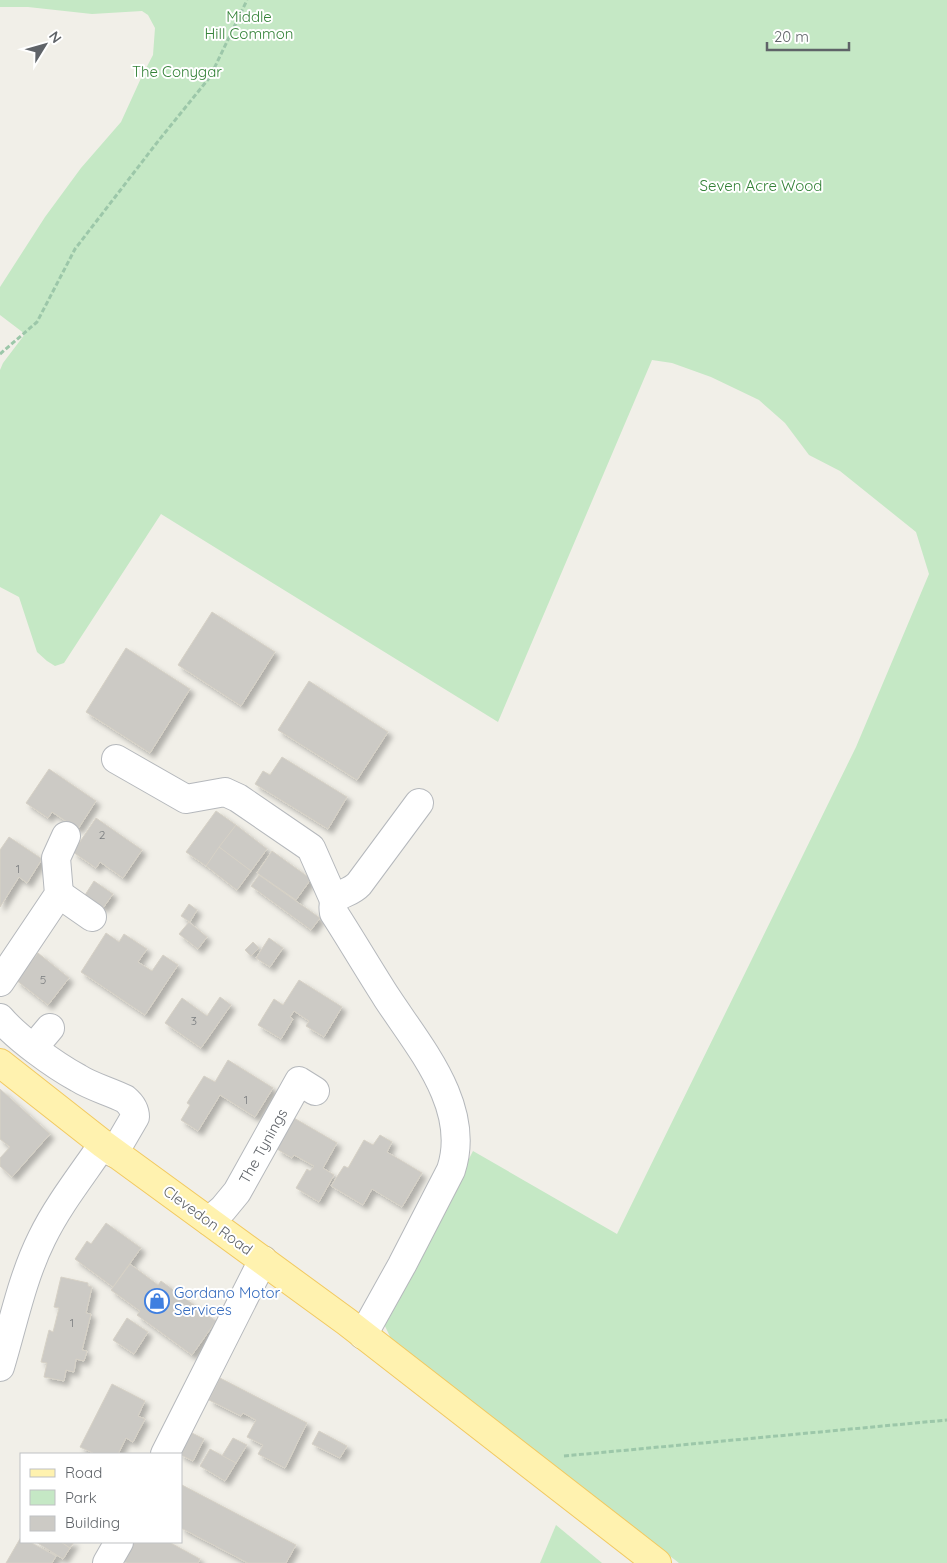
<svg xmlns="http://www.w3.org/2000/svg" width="947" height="1563" font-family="Quicksand,sans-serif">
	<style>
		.green { fill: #c5e8c5 }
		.building { fill: #cccac5; stroke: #d6d1c6; filter: url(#shadow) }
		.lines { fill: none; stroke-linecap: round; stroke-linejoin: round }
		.minor-casing { stroke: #b5b8bc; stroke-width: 30 }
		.major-casing { stroke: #f2c960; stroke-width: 30 }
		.path { stroke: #9cc7a9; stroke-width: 3; stroke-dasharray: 5 2.5; stroke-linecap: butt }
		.minor { stroke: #fff; stroke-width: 28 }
		.major { stroke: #fff2af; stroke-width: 28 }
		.labels { text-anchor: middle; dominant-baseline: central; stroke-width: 4; stroke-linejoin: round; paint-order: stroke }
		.number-label { font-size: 12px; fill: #7a7d7f }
		.park-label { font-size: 15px; fill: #348238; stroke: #fff }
		.street-label { font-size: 15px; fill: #5f6368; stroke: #fff }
		.shop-label { font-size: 15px; fill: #366cbe; stroke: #fff; text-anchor: start }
	</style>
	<defs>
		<filter id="shadow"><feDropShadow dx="4.5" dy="4.5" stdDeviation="2.5" flood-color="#0004"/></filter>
	</defs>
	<rect width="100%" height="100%" fill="#f1efe8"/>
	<g class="green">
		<polygon points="0,0 947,0 947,1563 679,1563 393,1343 384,1324 473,1151 617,1234 856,747 929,574 916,532 840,471 809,455 785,423 759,400 711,377 672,363 652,360 498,722 161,514 64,663 55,666 47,661 37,652 19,597 0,587 0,370 3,363 25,334 0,315 0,287 45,217 81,168 121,122 142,76 153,55 155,28 148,15 142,11 92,14 28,7 0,7"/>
		<polygon points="556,1525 602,1563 540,1563"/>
	</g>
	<g class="building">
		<polygon points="212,612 275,652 241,706 178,665"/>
		<polygon points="126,648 190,689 150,753 86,712"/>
		<polygon points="309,681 388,732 357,780 278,730"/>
		<polygon points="282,757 347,797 328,829 255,784 263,771 270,775"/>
		<polygon points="49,769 96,801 78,829 52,812 48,818 26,803"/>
		<polygon points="216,811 236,825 206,866 186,852"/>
		<polygon points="96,818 142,850 123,878 100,862 96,868 73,852"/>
		<polygon points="236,825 267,849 251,871 219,847"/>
		<polygon points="9,837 42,859 27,883 19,877 0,907 0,850"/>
		<polygon points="219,847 251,871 237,890 206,866"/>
		<polygon points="272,851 311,879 296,900 257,873"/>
		<polygon points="259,875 320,918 311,930 251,886"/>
		<polygon points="94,881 113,894 103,908 85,895"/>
		<polygon points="189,904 197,910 190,922 181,916"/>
		<polygon points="189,922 207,937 198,949 179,934"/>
		<polygon points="106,933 119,942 124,934 147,949 138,962 152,971 163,955 178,965 145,1015 81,972"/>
		<polygon points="269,938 283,948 270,967 256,958"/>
		<polygon points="253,942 259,948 251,956 245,950"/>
		<polygon points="38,953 69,978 48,1005 16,980"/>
		<polygon points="299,980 342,1007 324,1037 306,1026 309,1021 294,1011 290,1017 293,1019 281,1039 258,1025 274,999 283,1005"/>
		<polygon points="220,997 231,1005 201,1048 165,1023 182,998 207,1016"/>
		<polygon points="228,1060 273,1088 255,1117 220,1095 198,1131 181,1120 190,1105 187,1103 204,1076 215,1082"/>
		<polygon points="0,1089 50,1134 12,1177 0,1166 0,1158 10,1147 0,1139"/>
		<polygon points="294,1118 337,1143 323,1168 334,1175 319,1202 296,1188 307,1169 310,1171 314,1166 294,1155 292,1158 277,1149"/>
		<polygon points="380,1135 392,1142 387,1152 422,1173 402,1207 372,1189 363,1205 331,1186 344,1166 348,1168 364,1140 373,1145"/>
		<polygon points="106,1223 141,1248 113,1287 75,1259 87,1241 91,1244"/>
		<polygon points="130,1264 158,1285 161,1281 216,1321 192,1355 137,1315 140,1311 111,1290"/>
		<polygon points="61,1277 88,1283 88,1286 92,1287 86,1313 91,1314 82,1350 87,1351 84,1361 76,1359 74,1372 66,1370 64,1381 44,1377 47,1363 41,1362 49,1330 53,1332 59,1308 54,1307"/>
		<polygon points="127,1318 148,1332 134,1354 113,1340"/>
		<polygon points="220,1378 307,1423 285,1468 258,1454 263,1445 247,1437 256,1420 243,1413 241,1416 209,1400"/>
		<polygon points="112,1384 145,1401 138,1416 145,1419 133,1442 126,1438 118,1454 95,1454 80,1447"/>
		<polygon points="319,1431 347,1446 340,1458 312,1444"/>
		<polygon points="190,1432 204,1439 193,1461 179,1454"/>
		<polygon points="233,1438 247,1445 236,1463 222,1456"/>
		<polygon points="210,1449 236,1463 225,1481 200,1466"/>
		<polygon points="182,1485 296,1545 286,1563 248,1563 181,1528"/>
		<polygon points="21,1537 21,1542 30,1542 56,1556 52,1563 6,1563"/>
		<polygon points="36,1542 61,1542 70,1548 63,1559"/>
		<polygon points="61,1542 74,1542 70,1548"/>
		<polygon points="130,1542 169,1542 200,1559 198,1563 127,1563 120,1559"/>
	</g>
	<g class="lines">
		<defs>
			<g id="minor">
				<polyline points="116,759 186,799 225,792 238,798 311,848 334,900"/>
				<polyline points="59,894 92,917"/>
				<polyline points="0,982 59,894 56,858 66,836"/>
				<path d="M 0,1018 C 17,1038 54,1065 78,1078 C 92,1087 109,1091 125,1099 C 131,1104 135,1109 135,1117 L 114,1153"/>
				<polyline points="34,1047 50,1028"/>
				<polyline points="209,1221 223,1209 237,1192 299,1081 315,1091"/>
				<path d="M 363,1335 L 402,1265 L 451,1170 C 472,1107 419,1047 387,998 C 369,970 352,941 334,913 C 330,891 347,897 359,884 L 419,803"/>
				<path d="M 0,1367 C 13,1324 22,1278 42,1238 C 58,1205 82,1175 103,1144"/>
				<polyline points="165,1454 263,1260"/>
				<polyline points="107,1563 119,1542"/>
			</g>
			<polyline id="major" points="0,1063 103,1144 347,1322 657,1563"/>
		</defs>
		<use href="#minor" class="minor-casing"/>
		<use href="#major" class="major-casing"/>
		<g class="path">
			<polyline points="0,354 37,322 75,249 159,140 210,77 247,0"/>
			<polyline points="564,1456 947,1420"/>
		</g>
		<use href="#minor" class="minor"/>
		<use href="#major" class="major"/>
	</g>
	<defs>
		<symbol id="shop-ring" viewBox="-11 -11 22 22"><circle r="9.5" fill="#fff" stroke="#3f7fe0" stroke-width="1.5"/><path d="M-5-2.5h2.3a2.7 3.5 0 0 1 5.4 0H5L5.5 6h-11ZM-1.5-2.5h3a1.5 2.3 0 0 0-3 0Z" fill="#3f7fe0"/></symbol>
	</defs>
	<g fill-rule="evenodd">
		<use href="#shop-ring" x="143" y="1287" width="28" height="28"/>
	</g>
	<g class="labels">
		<g class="number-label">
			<text x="102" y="834">2</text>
			<text x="18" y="868">1</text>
			<text x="43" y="979">5</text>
			<text x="194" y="1020">3</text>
			<text x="246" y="1099">1</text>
			<text x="72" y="1322">1</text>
		</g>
		<g class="park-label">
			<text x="249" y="16">Middle<tspan x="249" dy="17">Hill Common</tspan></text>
			<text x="177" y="71">The Conygar</text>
			<text x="761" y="185">Seven Acre Wood</text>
		</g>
		<g class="street-label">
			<text transform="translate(263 1146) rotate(-61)">The Tynings</text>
			<text transform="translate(208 1220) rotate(36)">Clevedon Road</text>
		</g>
		<g class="shop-label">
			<text x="174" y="1292">Gordano Motor<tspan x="174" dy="17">Services</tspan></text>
		</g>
	</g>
	<rect x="20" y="1453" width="162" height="90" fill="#ffffff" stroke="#bfc1c3"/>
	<rect x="30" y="1469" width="25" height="8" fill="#fff2af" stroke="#bfc1c3"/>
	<text x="65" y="1478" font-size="15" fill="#5f6368">Road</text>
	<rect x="30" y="1490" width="25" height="15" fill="#c5e8c5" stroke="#bfc1c3"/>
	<text x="65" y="1503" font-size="15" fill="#5f6368">Park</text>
	<rect x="30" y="1516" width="25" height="15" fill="#cccac5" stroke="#bfc1c3"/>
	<text x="65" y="1528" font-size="15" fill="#5f6368">Building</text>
	<g transform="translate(45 45) rotate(53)" stroke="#ffffff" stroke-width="4" paint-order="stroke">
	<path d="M0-4L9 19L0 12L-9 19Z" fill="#5f6368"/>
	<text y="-8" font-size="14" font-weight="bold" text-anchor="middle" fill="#5f6368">N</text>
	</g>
	<path d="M767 42v8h82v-8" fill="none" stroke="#5f6368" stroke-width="2.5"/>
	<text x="774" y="42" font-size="15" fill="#5f6368" stroke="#ffffff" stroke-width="4" paint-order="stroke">20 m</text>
</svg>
